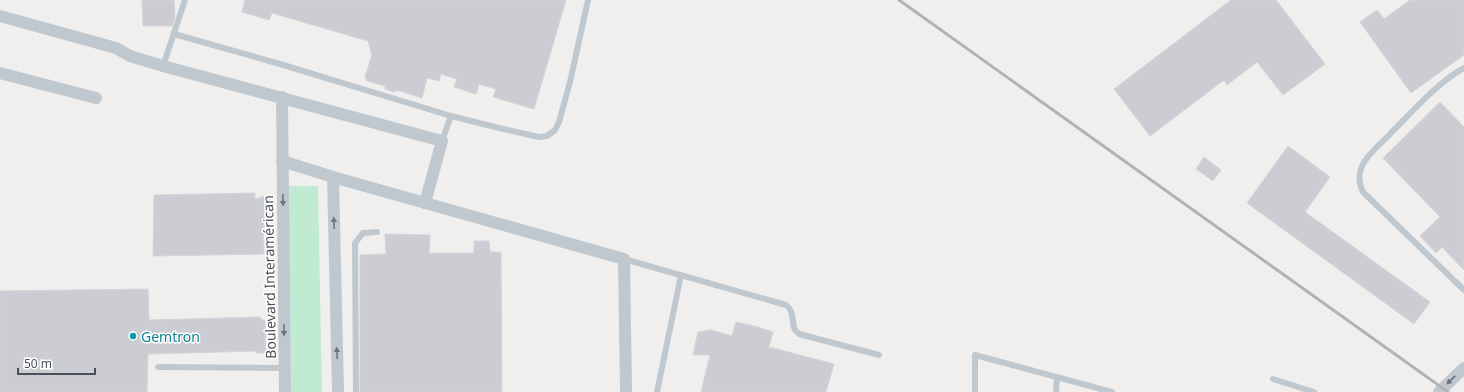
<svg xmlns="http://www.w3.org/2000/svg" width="1464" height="392" font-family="'Noto Sans',sans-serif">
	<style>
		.green { fill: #c1ead3 }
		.building { fill: #cccdd2; stroke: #d3d4d9 }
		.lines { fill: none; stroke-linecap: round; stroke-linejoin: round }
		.service { stroke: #c0c8cf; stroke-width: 6 }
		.minor { stroke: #c0c8cf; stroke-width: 12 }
		.rail { stroke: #b1b3b8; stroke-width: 3 }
		.oneway { fill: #6c757d }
		.culture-dot { fill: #0f9aa8; stroke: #fff; stroke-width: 1.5 }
		.labels { text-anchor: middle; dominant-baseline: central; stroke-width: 3; stroke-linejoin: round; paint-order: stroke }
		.street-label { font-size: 14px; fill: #48515a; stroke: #fff }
		.culture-label { font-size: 14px; fill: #0d838f; stroke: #fff; text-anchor: start }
	</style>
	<rect width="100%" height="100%" fill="#f1efee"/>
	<polygon class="green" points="288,186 318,186 322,392 291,392"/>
	<g class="building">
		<polygon points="142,0 174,0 175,16 172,26 143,26"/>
		<polygon points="245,0 566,0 534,109 493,97 496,89 479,84 476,94 454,87 457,79 441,74 439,81 427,78 422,98 397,90 394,92 385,89 385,86 367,81 365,77 372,55 368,41 272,13 269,20 242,12"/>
		<polygon points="1231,0 1276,0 1325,64 1283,95 1257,62 1227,85 1224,80 1150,136 1114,89"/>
		<polygon points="1410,0 1464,0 1464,55 1411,93 1360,22 1377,10 1384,19"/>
		<polygon points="1440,102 1464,127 1464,270 1442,247 1436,253 1420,236 1440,217 1383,158"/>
		<polygon points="1288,146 1330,177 1305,212 1430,302 1414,324 1247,203"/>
		<polygon points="1204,157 1221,170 1213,181 1196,169"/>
		<polygon points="255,193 255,199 264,196 264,234 263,235 264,254 153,256 154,195"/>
		<polygon points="385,234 430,235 429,253 474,253 474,241 489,241 490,252 501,252 502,392 360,392 360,255 386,254"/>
		<polygon points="148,289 149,320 261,317 261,320 265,320 266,353 256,353 257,351 148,354 147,392 0,392 0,291"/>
		<polygon points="736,322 758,327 773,332 769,347 834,364 826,392 701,392 710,355 693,355 698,332 711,330 732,336"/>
	</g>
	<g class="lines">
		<g class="service">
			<polyline points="174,34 280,64 451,116"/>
			<polyline points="163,66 185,0"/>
			<path d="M 1464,68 C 1439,81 1411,113 1390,134 C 1381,144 1368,153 1362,166 C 1358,176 1359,183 1363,192 L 1464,290"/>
			<polyline points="442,141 451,116 499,128 539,137 547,136 555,130 559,122 570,82 588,0"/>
			<path d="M 624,259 L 786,305 C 795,312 791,321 795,330 L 799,334 L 879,355"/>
			<polyline points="158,367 285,368"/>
			<polyline points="1273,379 1314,392"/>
			<polyline points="356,392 355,243 363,233 377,232"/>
			<polyline points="657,392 681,275"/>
			<polyline points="975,392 975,355 1112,392"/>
			<polyline points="1056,392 1057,377"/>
		</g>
		<g class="minor">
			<polyline points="0,16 116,48 130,56 163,66 442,141 425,203"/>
			<polyline points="0,73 96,98"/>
			<polyline points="282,97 285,392"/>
			<polyline points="282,161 333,177 624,259 626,392"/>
			<polyline points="333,177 338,392"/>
			<polyline points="1439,392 1464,368"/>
		</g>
		<polyline class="rail" points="899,0 1448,392"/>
	</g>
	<defs><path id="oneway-solid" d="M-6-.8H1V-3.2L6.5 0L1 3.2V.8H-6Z"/></defs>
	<g class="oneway">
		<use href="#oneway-solid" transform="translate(283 200) rotate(89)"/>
		<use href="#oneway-solid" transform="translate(334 223) rotate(-92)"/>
		<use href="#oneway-solid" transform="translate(284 330) rotate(89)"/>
		<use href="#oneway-solid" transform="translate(337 353) rotate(-92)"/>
		<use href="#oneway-solid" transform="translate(1451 380) rotate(136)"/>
	</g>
	<circle class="culture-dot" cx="133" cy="336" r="4"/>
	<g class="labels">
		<g class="street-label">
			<text transform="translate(269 277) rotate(-91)">Boulevard Interamérican</text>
		</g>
		<g class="culture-label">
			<text x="141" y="336">Gemtron</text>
		</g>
	</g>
	<path d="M18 368v6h77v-6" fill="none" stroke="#48515a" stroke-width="2"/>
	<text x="24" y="368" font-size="12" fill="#48515a" stroke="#ffffff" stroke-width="3" paint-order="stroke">50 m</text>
</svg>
